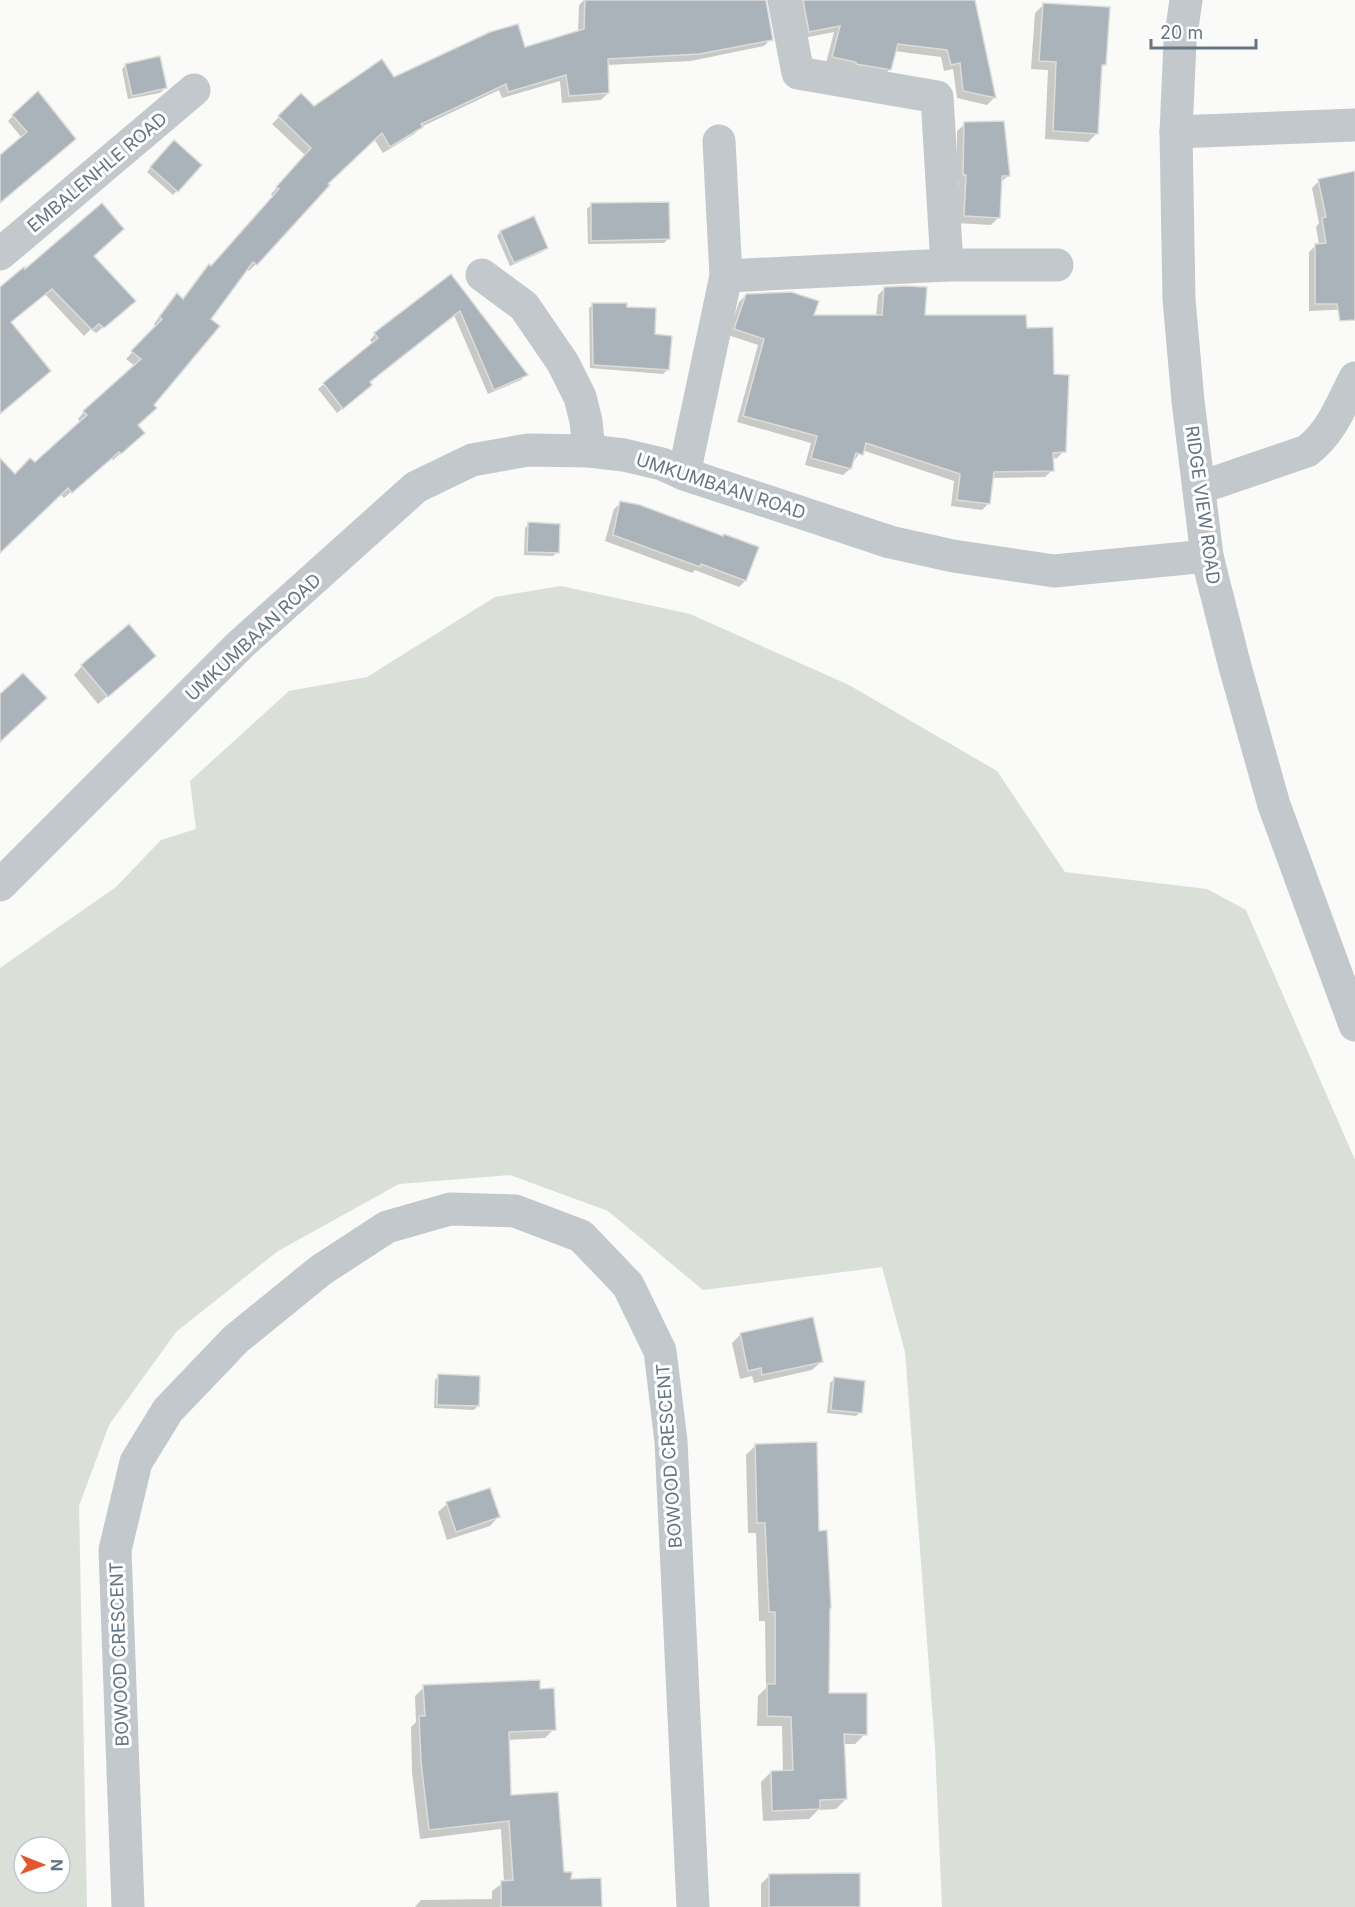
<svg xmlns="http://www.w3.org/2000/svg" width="1355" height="1907" font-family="Inter,sans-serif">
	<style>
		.green { fill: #dadfd7; fill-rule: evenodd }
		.shadow { fill: #0003 }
		.building { fill: #aab3b9; stroke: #dcdcda; stroke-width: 1.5 }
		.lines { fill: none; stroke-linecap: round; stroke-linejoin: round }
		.minor { stroke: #c3c8cc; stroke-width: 33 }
		.labels { text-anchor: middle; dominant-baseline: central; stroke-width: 6; stroke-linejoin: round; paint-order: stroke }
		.street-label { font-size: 18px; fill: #657683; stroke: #fff }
	</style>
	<rect width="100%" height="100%" fill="#fafaf8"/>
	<path class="green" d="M 561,586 L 690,614 L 849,685 L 997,771 L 1065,872 L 1207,889 L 1246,910 L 1355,1160 L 1355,1907 L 942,1907 L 935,1747 L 905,1352 L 882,1267 L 703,1290 L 608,1211 L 510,1175 L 399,1184 L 278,1251 L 176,1332 L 109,1425 L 79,1506 L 87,1907 L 0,1907 L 0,968 L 116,887 L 161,840 L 196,829 L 190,781 L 289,691 L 367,677 L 495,597 ZM 24,1847 L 60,1847 L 60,1883 L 24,1883 Z"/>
	<g class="shadow">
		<polygon points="584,0 764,0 771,39 764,46 691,61 607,65 608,93 601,100 562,103 560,81 502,98 499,90 421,127 414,134 383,153 374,139 326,185 256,264 249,271 247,269 136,426 136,440 113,460 111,458 64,498 60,494 0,551 0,461 15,476 35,464 81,423 78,419 84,412 135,366 126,359 156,327 154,324 170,302 177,295 183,300 273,197 271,194 306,156 272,124 301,95 314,108 393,78 524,48 578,32 579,5"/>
		<polygon points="794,0 974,0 994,98 987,105 957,98 953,69 944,71 941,57 894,51 890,69 883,76 826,63 834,32 803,38"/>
		<polygon points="1044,4 1104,65 1100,69 1097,133 1088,142 1045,139 1048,70 1031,69 1035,13"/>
		<polygon points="126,65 164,89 160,93 128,99 122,69"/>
		<polygon points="13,116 74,139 0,201 0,157 22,138 8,121"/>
		<polygon points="965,124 1009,175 1001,182 999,217 991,225 957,223 959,182 957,182 957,131"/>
		<polygon points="170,146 200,165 173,195 147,172"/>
		<polygon points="1355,172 1355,309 1309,311 1309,252 1316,245 1319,245 1316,227 1319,223 1312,188 1319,181"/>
		<polygon points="591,205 668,239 664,243 588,244 587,209"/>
		<polygon points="533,218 546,248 542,252 510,266 497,236 500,232"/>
		<polygon points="92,256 128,307 96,333 91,329 84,336 45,294 9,323 0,410 0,288"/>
		<polygon points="451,276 526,375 521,380 488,394 454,315 368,383 365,390 337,413 318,389 373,344 370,340 375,334"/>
		<polygon points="885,288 924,317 1026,330 1052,375 1064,451 1057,458 1052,459 1052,470 1045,477 992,478 989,503 982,510 951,506 954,481 862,450 854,461 852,460 850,469 843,475 805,465 811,443 737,422 758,345 728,335 739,302 746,295 812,317 876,316 878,295"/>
		<polygon points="593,305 625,309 653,335 667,370 663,374 590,368 589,308"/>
		<polygon points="621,503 745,581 739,587 695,570 692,573 605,541 614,509"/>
		<polygon points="529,524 557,552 553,556 524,555 525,528"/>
		<polygon points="145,664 98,704 74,675 82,666"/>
		<polygon points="741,1334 821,1362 812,1370 754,1383 752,1376 740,1379 732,1343"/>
		<polygon points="439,1376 478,1406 474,1410 434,1408 435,1380"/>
		<polygon points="834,1379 860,1412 856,1416 827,1413 830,1383"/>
		<polygon points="756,1445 818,1532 828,1695 865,1734 855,1744 843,1744 846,1799 836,1809 818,1810 809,1819 763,1821 761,1782 771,1772 783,1772 782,1726 757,1726 758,1696 766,1688 765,1621 759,1621 756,1533 748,1533 746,1455"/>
		<polygon points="447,1504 498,1517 490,1526 447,1540 438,1512"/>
		<polygon points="424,1687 539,1691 554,1729 545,1738 508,1740 510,1796 563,1874 600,1907 415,1907 421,1900 492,1899 492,1891 504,1882 501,1829 420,1839 412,1772 411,1727 416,1722 415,1696"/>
		<polygon points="770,1875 859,1907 761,1907 761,1884"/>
	</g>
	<g class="building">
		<polygon points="585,0 766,0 773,40 699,54 608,59 609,93 569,96 566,75 508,92 506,84 421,124 423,127 390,147 382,133 328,184 330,185 257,265 253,262 211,319 220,326 154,405 157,408 138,425 145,433 121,454 119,452 72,493 68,488 0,553 0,458 15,474 30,458 35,462 87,415 83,411 141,359 131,351 162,319 159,317 177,293 183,299 209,264 211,266 279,189 276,187 311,148 278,116 301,93 314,106 382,59 394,77 490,32 518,24 525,47 584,29"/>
		<polygon points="803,0 975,0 996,98 963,91 960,63 951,65 947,50 898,44 891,70 856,64 856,62 832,57 840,26 809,32"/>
		<polygon points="1043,3 1110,7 1106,65 1102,65 1098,134 1053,131 1056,62 1039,61"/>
		<polygon points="160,56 167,88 132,96 125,64"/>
		<polygon points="38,91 76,139 0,203 0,155 27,132 12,115"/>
		<polygon points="1004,121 1010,176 1002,176 1000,218 964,216 966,175 963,175 964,122"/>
		<polygon points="174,140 202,165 178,192 150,167"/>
		<polygon points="1355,171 1355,320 1340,321 1337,304 1315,304 1315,244 1326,243 1322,218 1326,217 1318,179"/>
		<polygon points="669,202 670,239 591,241 591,203"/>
		<polygon points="102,203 124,229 94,256 136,301 104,328 99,324 92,330 52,289 11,322 51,371 0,414 0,287 24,267 25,269"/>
		<polygon points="534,216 548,248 514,263 500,231"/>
		<polygon points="451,274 528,375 494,390 460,311 370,382 372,385 343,409 323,383 378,338 374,333"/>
		<polygon points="906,286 927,287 925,315 1026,315 1027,328 1053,327 1054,374 1069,375 1066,452 1053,453 1054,471 994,472 990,504 957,500 960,474 866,443 863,455 856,453 851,469 811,458 817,436 743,416 764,339 734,329 746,294 791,292 819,301 814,315 882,315 884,287"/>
		<polygon points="592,303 627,303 627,307 656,308 655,334 672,336 669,370 593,365"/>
		<polygon points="620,501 640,505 723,536 724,534 759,547 746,581 701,564 700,567 613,535"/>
		<polygon points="528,522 560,524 559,553 527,552"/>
		<polygon points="129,624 156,656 108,697 81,665"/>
		<polygon points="23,673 47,698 0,742 0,694"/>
		<polygon points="813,1317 823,1362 762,1375 761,1368 748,1371 740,1333"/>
		<polygon points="438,1374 480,1376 479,1406 437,1405"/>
		<polygon points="834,1377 865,1381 862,1413 831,1410"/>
		<polygon points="817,1442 819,1531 827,1530 831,1608 830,1608 829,1693 867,1693 867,1735 844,1734 847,1799 820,1800 820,1809 772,1811 771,1771 793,1770 791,1717 767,1716 767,1684 775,1684 775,1612 769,1612 765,1523 757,1523 755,1444"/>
		<polygon points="490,1488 500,1517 456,1532 446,1502"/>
		<polygon points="540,1680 540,1689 554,1688 556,1730 509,1732 511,1795 558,1792 564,1872 572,1872 571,1879 601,1878 602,1907 501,1907 501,1881 513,1880 509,1821 429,1830 421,1762 419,1716 425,1716 423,1685"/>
		<polygon points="860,1873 860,1907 769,1907 769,1874"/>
	</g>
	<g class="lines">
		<g class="minor">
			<polyline points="1186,0 1180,42 1176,132 1179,299 1188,401 1207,556 1234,663 1274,805 1355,1025"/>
			<polyline points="1176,132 1355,125"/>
			<polyline points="719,141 726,276"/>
			<polyline points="0,254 194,90"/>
			<polyline points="947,265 1057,265"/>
			<polyline points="482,275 524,306 563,363 580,397 586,421 589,451"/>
			<polyline points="684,474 726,276 947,265 937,97 798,73 784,0"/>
			<path d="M 1199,488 L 1307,451 C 1332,432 1341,405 1355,378"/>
			<polyline points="0,885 240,645 416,487 472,460 528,450 589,451 624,455 662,464 684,474 890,542 953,556 1054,571 1207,556"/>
			<polyline points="128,1907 115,1550 136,1462 168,1410 236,1339 321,1270 387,1227 450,1209 515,1211 581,1236 628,1285 660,1351 671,1441 693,1907"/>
		</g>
	</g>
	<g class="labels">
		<g class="street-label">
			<text transform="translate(97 172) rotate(-40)">EMBALENHLE ROAD</text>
			<text transform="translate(721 486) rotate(18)">UMKUMBAAN ROAD</text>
			<text transform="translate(1203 505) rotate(82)">RIDGE VIEW ROAD</text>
			<text transform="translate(253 637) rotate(-43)">UMKUMBAAN ROAD</text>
			<text transform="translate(669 1456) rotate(-94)">BOWOOD CRESCENT</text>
			<text transform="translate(119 1654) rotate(-92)">BOWOOD CRESCENT</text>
		</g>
	</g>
	<g transform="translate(42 1865) rotate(91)"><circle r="28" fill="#ffffff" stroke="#c1c8cd" stroke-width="1.5"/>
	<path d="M0-4.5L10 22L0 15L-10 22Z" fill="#e4572e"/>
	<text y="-9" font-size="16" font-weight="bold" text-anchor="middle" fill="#657683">N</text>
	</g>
	<path d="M1151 39v9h105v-9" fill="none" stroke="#657683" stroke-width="3"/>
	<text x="1160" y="39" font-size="18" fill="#657683" stroke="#ffffff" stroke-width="4.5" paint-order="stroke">20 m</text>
</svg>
